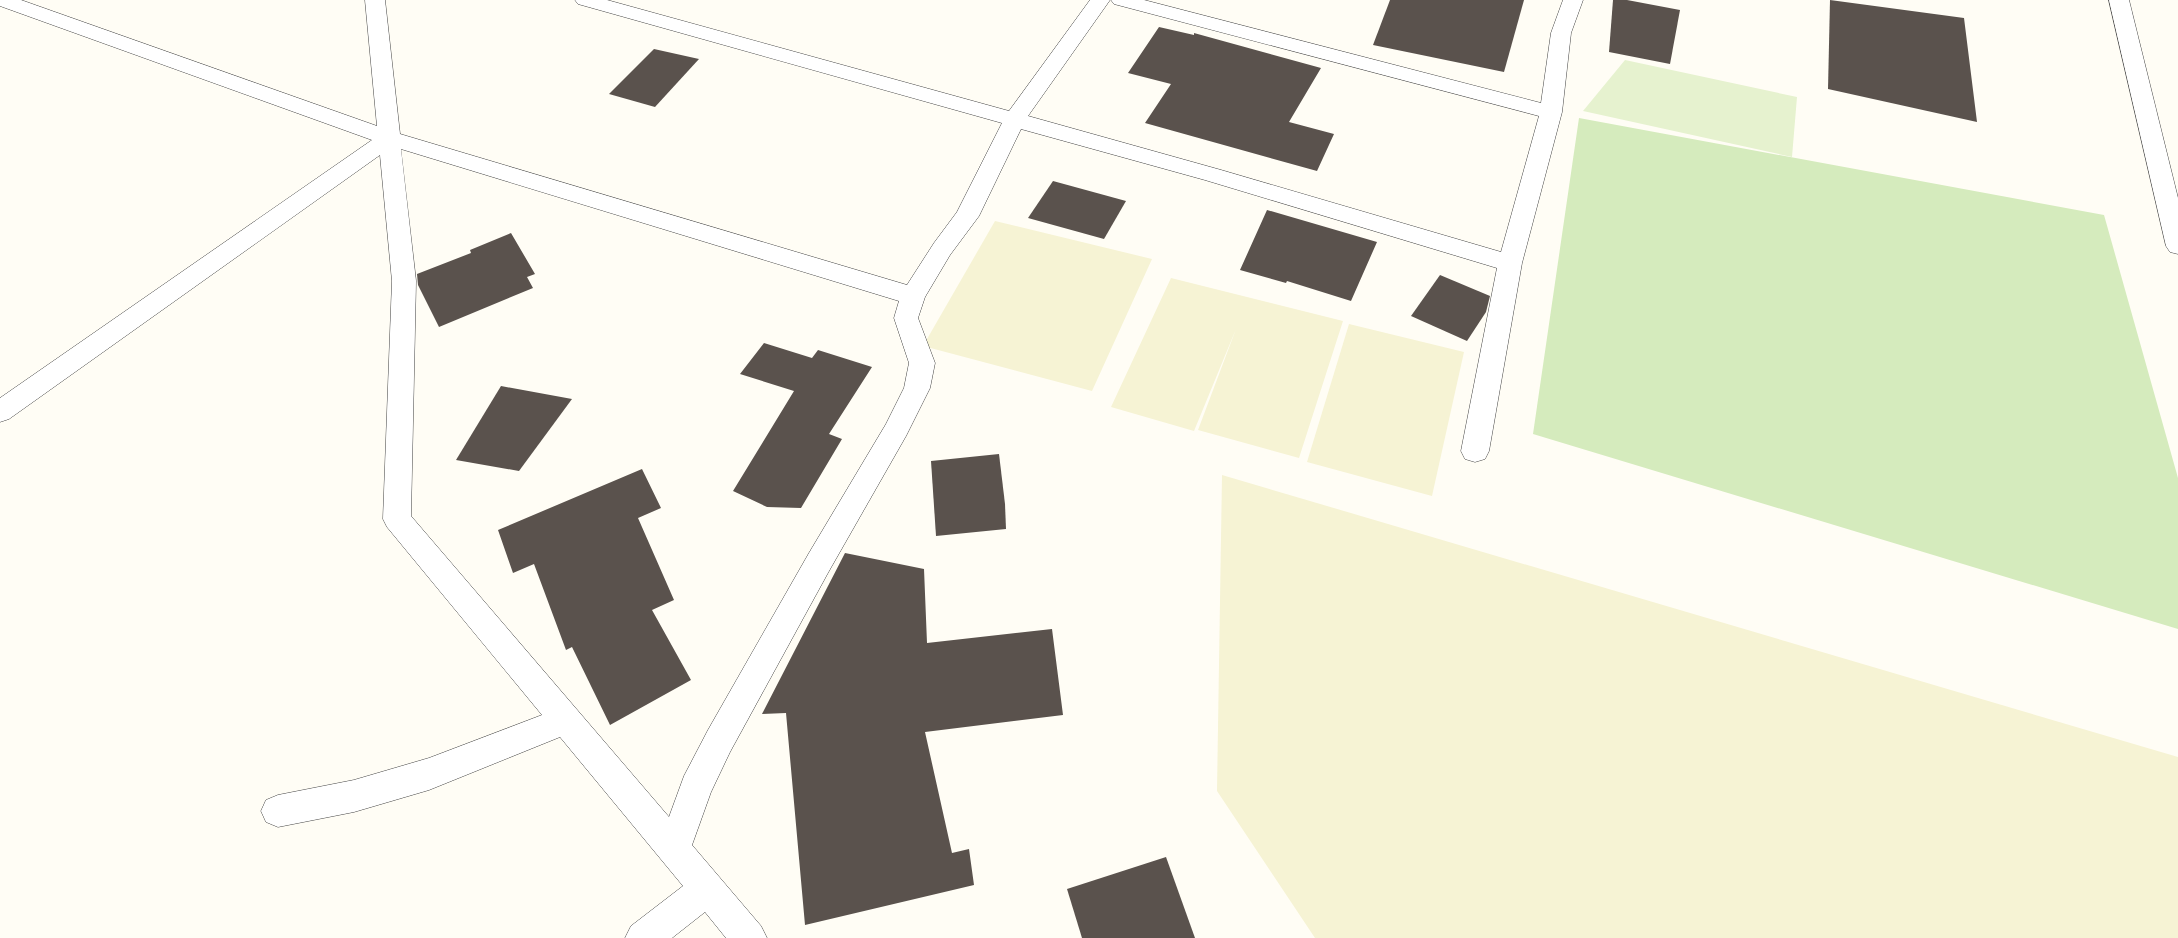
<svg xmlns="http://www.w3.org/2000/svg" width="2178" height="938" font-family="'Source Serif 4',serif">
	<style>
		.farmland { fill: #f6f3d4 }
		.green { fill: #d5ebbd }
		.pitch { fill: #e6f2cf }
		.building { fill: #5a524d }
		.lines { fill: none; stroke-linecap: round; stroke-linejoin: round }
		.minor-casing { stroke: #444; stroke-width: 1 }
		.minor { fill: #fff; fill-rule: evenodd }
	</style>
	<rect width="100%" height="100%" fill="#fffdf5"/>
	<g class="farmland">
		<polygon points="995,221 1152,259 1092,391 923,346"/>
		<polygon points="1171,278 1343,321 1299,458 1198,430 1236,329 1194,431 1111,407"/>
		<polygon points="1349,324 1464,352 1432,496 1307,462"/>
		<polygon points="1222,475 2178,757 2178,938 1315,938 1217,791"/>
	</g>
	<polygon class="green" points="1579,118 2104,215 2178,478 2178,629 1533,434"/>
	<polygon class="pitch" points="1625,60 1797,97 1792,157 1583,111"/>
	<g class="building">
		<polygon points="1390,0 1524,0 1504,72 1373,45"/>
		<polygon points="1613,0 1627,0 1680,10 1670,64 1609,52"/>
		<polygon points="1830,0 1964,18 1977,122 1828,89"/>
		<polygon points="1159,27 1194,35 1194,33 1321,68 1289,122 1334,134 1317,171 1145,123 1171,84 1128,73"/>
		<polygon points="654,49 699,59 655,107 609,94"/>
		<polygon points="1053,181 1126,201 1104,239 1028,218"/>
		<polygon points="1267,210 1377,242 1351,301 1287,281 1286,283 1240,270"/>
		<polygon points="511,233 535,274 527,277 533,288 439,327 418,285 417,274 471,253 470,250"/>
		<polygon points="1440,275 1490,296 1486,312 1467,341 1411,316"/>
		<polygon points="764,343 812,358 818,350 872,367 829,434 842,439 801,508 767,507 733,491 794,391 740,374"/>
		<polygon points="501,386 572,399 519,471 456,460"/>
		<polygon points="999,454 1005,504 1006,529 936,536 931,461"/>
		<polygon points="642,469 661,508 638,518 674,600 652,610 691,680 610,725 572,647 566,650 534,564 513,573 498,530"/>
		<polygon points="845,553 924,569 927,643 1052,629 1063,715 925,732 952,853 969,849 974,885 805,925 786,713 762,714"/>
		<polygon points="1166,857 1195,938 1082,938 1067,889"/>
	</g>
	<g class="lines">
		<defs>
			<g id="minor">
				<path d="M 0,0 L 21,0 L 377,126 L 365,0 L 385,0 L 400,134 L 907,285 L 934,243 L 957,212 L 1002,123 L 578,4 L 575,0 L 607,0 L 1009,111 L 1090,0 L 1110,0 L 1028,116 L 1221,170 L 1501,252 L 1539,116 L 1114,4 L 1111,0 L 1144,0 L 1541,103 L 1551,33 L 1563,0 L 1583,0 L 1571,33 L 1562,112 L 1522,263 L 1489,451 L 1485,459 L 1475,462 L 1465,459 L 1461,451 L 1497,268 L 1205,180 L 1021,129 L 979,216 L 950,255 L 925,297 L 918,318 L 935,363 L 930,388 L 906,436 L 829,571 L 730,752 L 711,792 L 692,845 L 761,926 L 767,938 L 726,938 L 705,912 L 672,938 L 625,938 L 631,926 L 683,886 L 560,737 L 429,790 L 354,812 L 278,827 L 266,822 L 261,811 L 266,800 L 278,795 L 354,780 L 429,758 L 542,715 L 387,527 L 383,519 L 392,281 L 380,155 L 9,419 L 0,422 L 0,398 L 372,140 L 0,6 ZM 401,149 L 899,301 L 894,318 L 909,363 L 904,388 L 886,424 L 809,553 L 708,730 L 684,776 L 669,817 L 411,516 L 416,281 Z"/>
				<polygon points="2109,0 2129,0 2178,198 2178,254 2170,252 2166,246"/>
			</g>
		</defs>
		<use href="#minor" class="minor-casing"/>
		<use href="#minor" class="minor"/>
	</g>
</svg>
